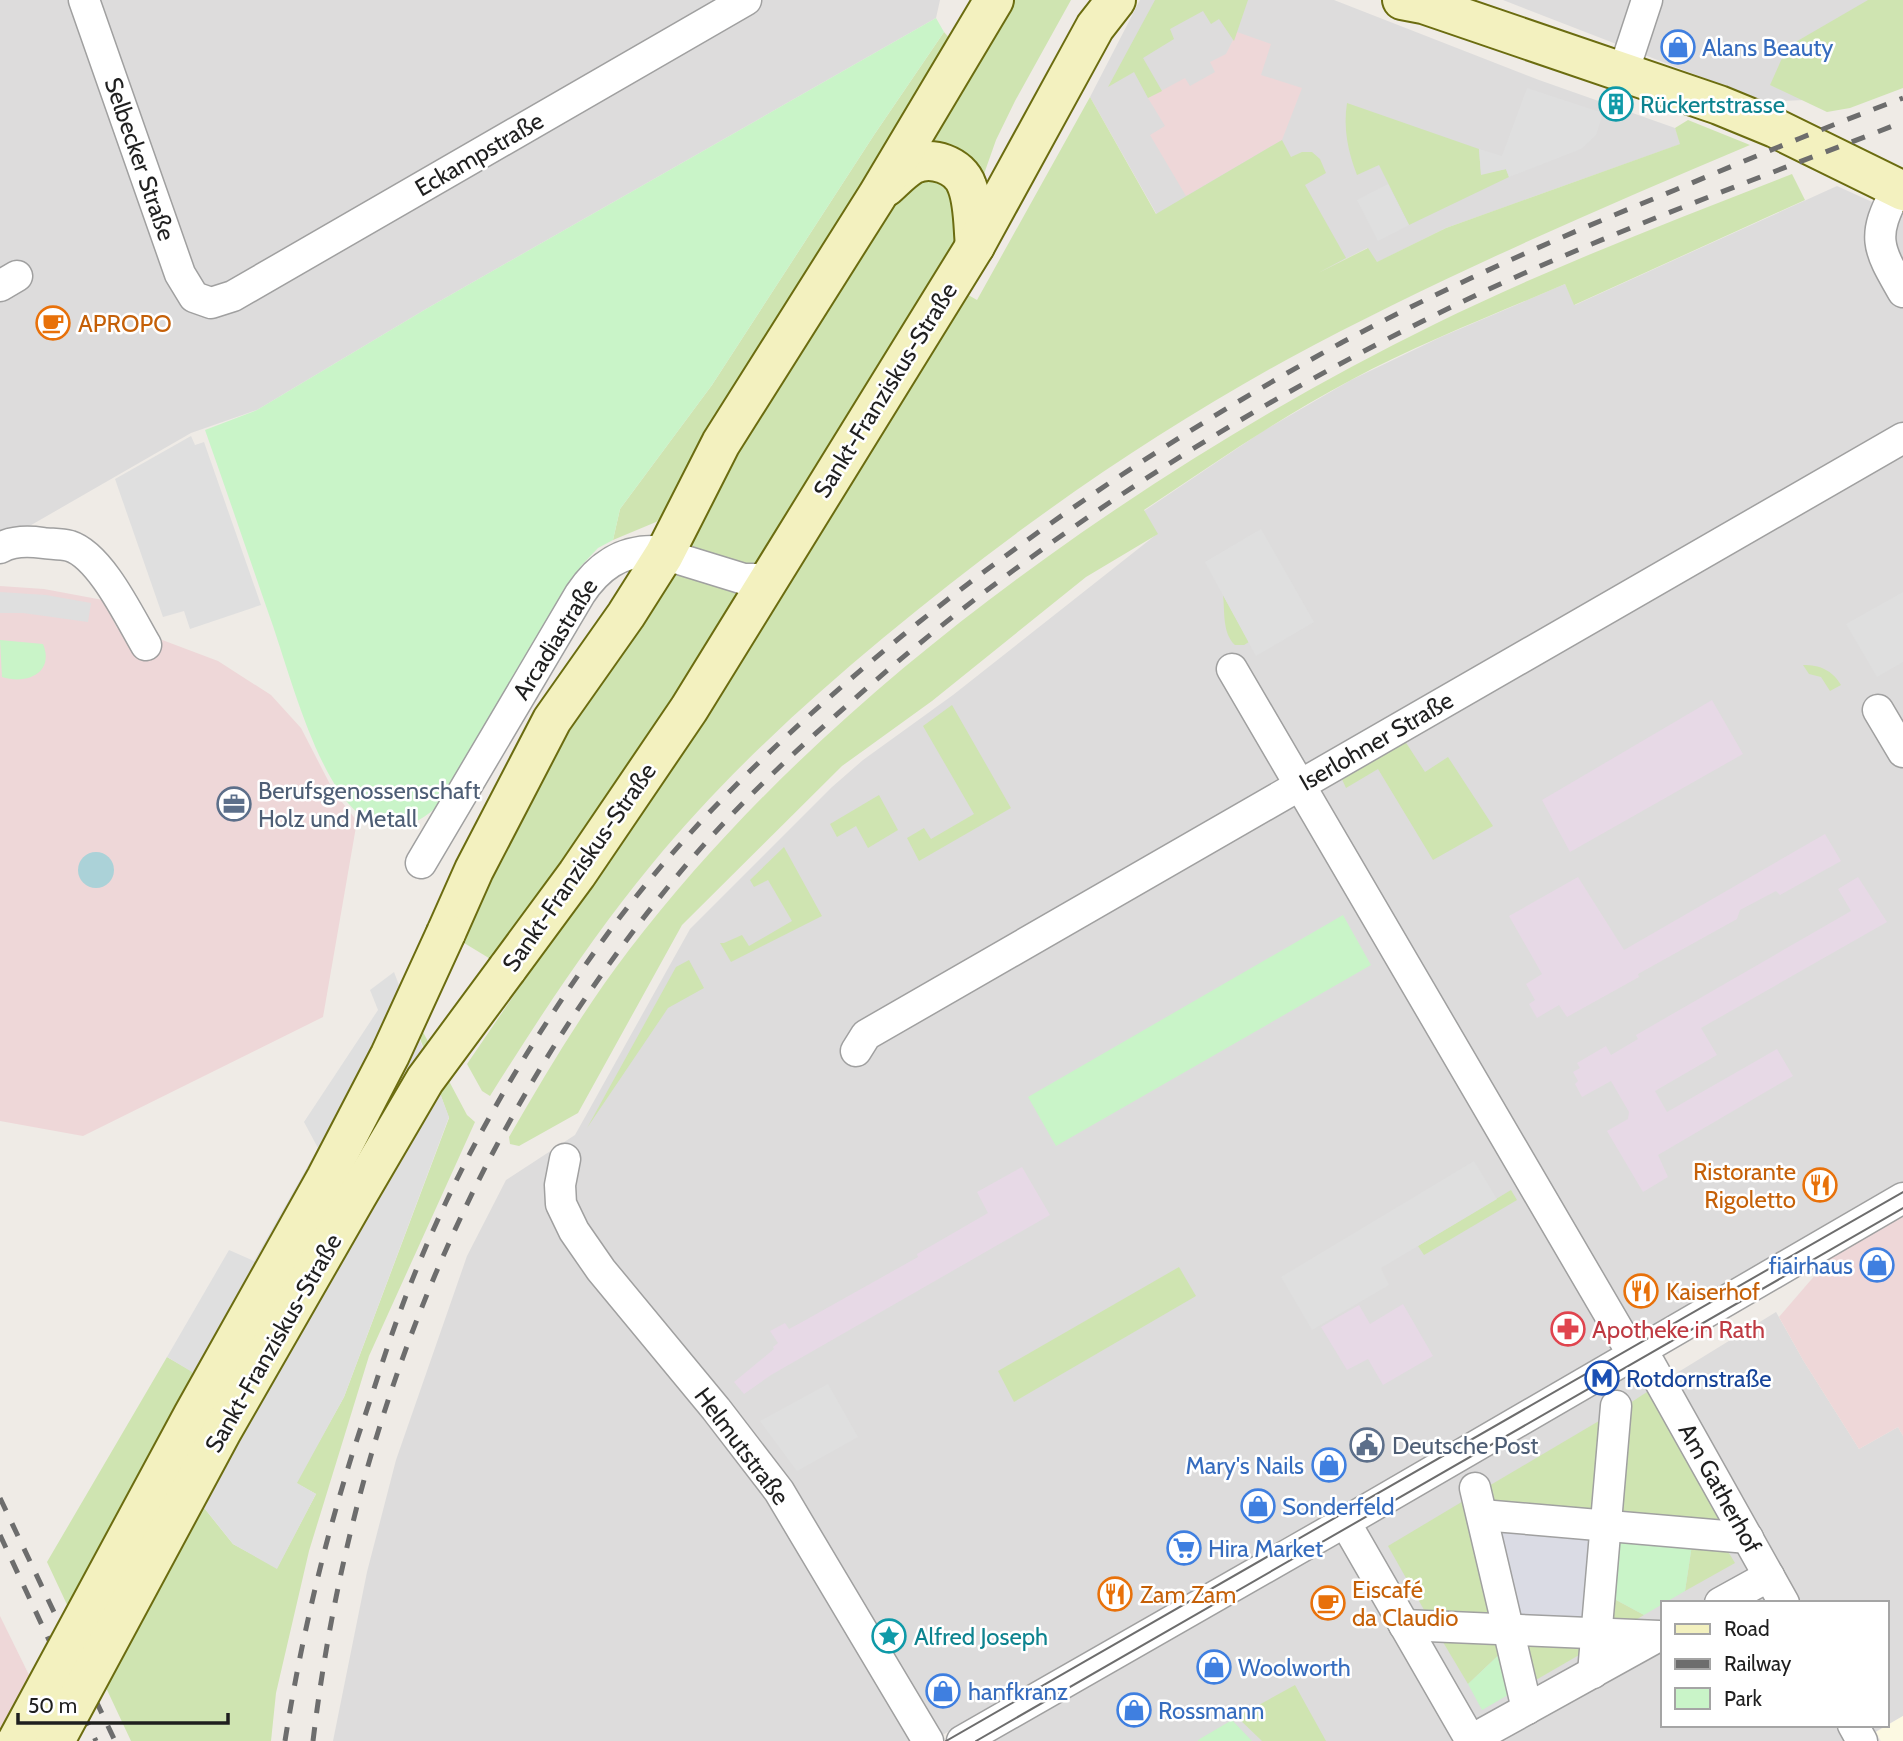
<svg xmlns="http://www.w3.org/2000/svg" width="1903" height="1741" font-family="Cabin,sans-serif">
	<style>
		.residential { fill: #dddcdc }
		.commercial { fill: #eed7d8 }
		.industrial { fill: #e7d9e6 }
		.education { fill: #fcf9e2 }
		.grass { fill: #cfe4b1 }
		.park { fill: #c9f4c8 }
		.parking { fill: #dfdfdf }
		.plaza { fill: #dadbe4 }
		.water { fill: #abd2d8 }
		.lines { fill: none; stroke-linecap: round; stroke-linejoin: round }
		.street-casing { stroke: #a0a0a0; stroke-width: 33 }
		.secondary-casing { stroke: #6b6c10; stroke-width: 42 }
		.street { stroke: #fff; stroke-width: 30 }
		.secondary { stroke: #f3f1bf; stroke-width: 38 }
		.tram { stroke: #6d6d6d; stroke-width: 2 }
		.rail { stroke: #6d6d6d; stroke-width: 5; stroke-dasharray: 14 14; stroke-linecap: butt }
		.secondary-bridge-casing { stroke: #6b6c10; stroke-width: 42; stroke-linecap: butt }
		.secondary-bridge { stroke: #f3f1bf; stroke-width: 38 }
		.labels { text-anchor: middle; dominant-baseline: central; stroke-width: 5; stroke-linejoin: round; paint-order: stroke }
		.shop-label { font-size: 24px; fill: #366cbe; stroke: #fff; text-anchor: start }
		.culture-label { font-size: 24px; fill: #0d838f; stroke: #fff; text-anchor: start }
		.street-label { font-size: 24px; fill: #1f1f1f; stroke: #fff }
		.food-label { font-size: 24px; fill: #c56008; stroke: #fff; text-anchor: start }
		.service-label { font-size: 24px; fill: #4e5e75; stroke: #fff; text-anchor: start }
		.health-label { font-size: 24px; fill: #be3a42; stroke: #fff; text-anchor: start }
		.transit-label { font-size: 24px; fill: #164399; stroke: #fff; text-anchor: start }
	</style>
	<rect width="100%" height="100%" fill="#efebe6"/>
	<g class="residential">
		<polygon points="0,0 940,0 936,18 426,309 257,410 191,433 0,543"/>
		<polygon points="1140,0 1334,0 1539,80 1675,128 1681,144 1446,228 1376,263 1367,248 1219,324 1090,97"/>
		<polygon points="1503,0 1903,0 1804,100 1766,102"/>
		<polygon points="1837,186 1903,216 1903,1184 932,1741 333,1741 367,1572 396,1460 467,1256 506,1180 575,1135 690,929 832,787 863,760 953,695 1157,534 1144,511 1263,431 1351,380 1441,337 1565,284 1575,305"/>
		<polygon points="1776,1312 1803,1360 1859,1449 1898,1427 1903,1436 1903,1716 1887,1725 1887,1603 1663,1603 1663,1725 1887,1725 1870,1735 1873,1741 988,1741 1648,1358 1667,1379"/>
	</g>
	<g class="commercial">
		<polygon points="1237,32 1271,44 1261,75 1302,88 1282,140 1186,196 1150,135 1165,126 1148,98 1185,78 1190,86 1215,72 1210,62 1226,54"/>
		<polygon points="0,586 44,589 103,600 117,628 157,638 218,661 271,695 301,728 334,792 357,821 323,1017 83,1136 0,1121"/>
		<polygon points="1903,1215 1903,1436 1898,1427 1859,1449 1803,1360 1779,1317 1829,1259"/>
		<polygon points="0,1616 30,1677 0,1736"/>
	</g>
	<g class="industrial">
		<polygon points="1712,700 1743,754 1570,852 1542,800"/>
		<polygon points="1825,834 1841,861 1780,895 1776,891 1740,910 1737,919 1638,974 1639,977 1567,1017 1559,1005 1537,1018 1529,1004 1535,1000 1526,984 1542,974 1509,916 1578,877 1624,950"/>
		<polygon points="1858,877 1887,922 1701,1028 1717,1055 1655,1091 1667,1112 1777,1049 1793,1076 1658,1155 1668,1177 1643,1192 1607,1131 1628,1119 1629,1112 1611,1081 1582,1097 1575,1084 1578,1081 1573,1072 1580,1068 1577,1063 1606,1046 1611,1055 1638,1039 1636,1035 1851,911 1838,889"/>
		<polygon points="1022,1167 1050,1215 771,1375 744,1394 734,1382 774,1349 773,1347 778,1343 770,1331 785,1323 789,1329 802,1322 918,1257 917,1254 988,1213 977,1192"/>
		<polygon points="1403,1304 1433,1356 1383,1385 1368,1359 1347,1370 1321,1327 1359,1305 1370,1324"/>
	</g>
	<polygon class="education" points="1903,1716 1903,1741 1881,1741 1876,1732"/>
	<g class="grass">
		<polygon points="1007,0 1071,0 1015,101 996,140 984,174 978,174 927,147"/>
		<polygon points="1155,0 1248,0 1234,41 1219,19 1211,24 1203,11 1170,29 1174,39 1143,58 1162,91 1148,98 1134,72 1108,87"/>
		<polygon points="1868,0 1903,0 1903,88 1850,108 1827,112 1770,85 1787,47"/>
		<polygon points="944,32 952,41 667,511 656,522 613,540 620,509 712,385 874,135"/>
		<path d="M 1090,97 L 1156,214 L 1282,140 L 1291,157 L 1302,152 L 1312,152 L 1320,159 L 1326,173 L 1305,185 L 1346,258 L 1318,273 L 1368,248 L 1377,262 L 1446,228 L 1680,144 L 1675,128 L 1688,120 L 1750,145 C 1594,211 1438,278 1288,359 C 1144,438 1009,533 883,638 C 800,707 720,781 652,864 C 592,937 540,1016 490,1096 L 482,1091 L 467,1064 L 525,979 L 963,292 L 977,300 Z"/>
		<path d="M 1347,103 L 1479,149 L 1481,174 L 1506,169 L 1509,177 L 1409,225 L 1379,165 L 1357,175 C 1348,152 1343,128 1347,103 Z"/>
		<polygon points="939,169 963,221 954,243 860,393 847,438 763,569 677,554 891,189"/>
		<path d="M 1792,174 L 1805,200 L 1574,305 L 1565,284 C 1493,315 1420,343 1351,380 C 1279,418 1212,465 1144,510 L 1158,534 L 1086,577 L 932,701 L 842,766 L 682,925 L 578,1113 L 519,1146 L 510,1144 L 509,1137 C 546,1073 584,1009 629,950 C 755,786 912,651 1081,533 C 1194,455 1312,384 1435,324 C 1551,267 1672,221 1792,174 Z"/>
		<polygon points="671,564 749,590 497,963 451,935 538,767"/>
		<path d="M 1223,595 L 1249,642 L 1244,645 L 1235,645 C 1222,633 1225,611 1223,595 Z"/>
		<path d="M 1803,665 C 1820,665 1832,670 1841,685 L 1830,691 L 1821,677 L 1809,674 Z"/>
		<polygon points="952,705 1011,808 919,861 907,838 924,828 931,839 974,814 923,726"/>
		<polygon points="1403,738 1425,772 1448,757 1493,826 1433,860 1378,769 1346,788 1340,775"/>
		<polygon points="879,795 898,830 868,848 856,826 837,837 830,824"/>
		<polygon points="784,847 822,916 731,962 720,943 724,943 742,935 749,946 792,921 768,880 754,887 750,880"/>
		<polygon points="689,960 704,988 668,1008 587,1128 676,967"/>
		<polygon points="406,1000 467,1115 475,1122 369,1356 309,1551 276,1693 271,1741 131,1741 47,1562 167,1357 192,1371 201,1504 233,1544 277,1568 316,1494 296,1483 344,1397 449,1118"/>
		<polygon points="1511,1190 1517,1200 1424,1255 1418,1246"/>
		<polygon points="1179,1267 1196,1296 1014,1402 998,1371"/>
		<polygon points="1653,1388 1739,1532 1612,1521 1621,1409"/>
		<polygon points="1609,1415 1598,1519 1486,1510 1482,1490"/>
		<polygon points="1470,1497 1500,1621 1428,1617 1388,1546"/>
		<polygon points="1693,1538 1721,1540 1735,1563 1685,1591"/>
		<polygon points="1605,1594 1644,1615 1629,1624 1603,1625"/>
		<polygon points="1437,1632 1503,1634 1506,1648 1468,1684"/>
		<polygon points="1516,1634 1587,1637 1586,1651 1529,1684"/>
		<polygon points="1295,1685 1326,1741 1262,1741 1237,1717"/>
	</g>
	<g class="park">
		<path d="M 936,18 L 944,32 L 874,135 L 712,385 L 620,509 L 613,540 L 598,548 L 581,566 L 442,802 C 417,827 389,838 358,813 C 318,780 290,676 273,626 C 250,560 228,495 205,430 L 257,410 L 426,309 Z"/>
		<path d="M 0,640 L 43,644 C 55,673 26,685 2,677 Z"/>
		<polygon points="1343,915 1371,965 1056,1146 1028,1097"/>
		<polygon points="1611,1530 1693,1538 1685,1591 1644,1615 1605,1594"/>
		<polygon points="1506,1648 1515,1691 1482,1710 1468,1684"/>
		<polygon points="1232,1720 1252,1741 1198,1741 1198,1740"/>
	</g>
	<g class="parking">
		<polygon points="1527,88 1603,113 1596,135 1581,149 1509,177 1506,169 1481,175 1479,149 1502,156"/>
		<polygon points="1388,184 1409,225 1378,241 1357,200"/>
		<polygon points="191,436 195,445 204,442 261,605 190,629 184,611 163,617 115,479"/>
		<polygon points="1261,529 1314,622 1256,656 1205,562"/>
		<polygon points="0,592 46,595 91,603 88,622 23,613 0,613"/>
		<polygon points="1903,592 1903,662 1877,677 1846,624"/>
		<polygon points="394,972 449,1117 344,1397 297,1483 316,1494 277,1569 233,1544 201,1504 192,1372 167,1357 229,1250 254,1261 318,1148 304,1122 378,1010 370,990"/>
		<polygon points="1474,1161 1497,1199 1381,1268 1389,1285 1312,1330 1281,1277"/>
		<polygon points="828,1384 858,1437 797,1471 760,1421"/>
	</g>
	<polygon class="plaza" points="1486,1510 1612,1521 1602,1638 1503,1634"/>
	<circle class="water" cx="96" cy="870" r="18"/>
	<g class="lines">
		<defs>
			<g id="street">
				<polyline points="84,0 180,274 194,297 211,303 233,296 746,0"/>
				<polyline points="1623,73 1647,0"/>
				<path d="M 1897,189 C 1871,237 1877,247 1903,292"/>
				<polyline points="0,286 17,276"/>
				<path d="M 0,548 C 12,541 29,541 43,543 C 51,544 61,544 70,546 C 101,556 130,618 146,645"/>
				<polyline points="1232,669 1633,1355"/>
				<polyline points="1878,710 1903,752"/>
				<path d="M 421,863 L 580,594 C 598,567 620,551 653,551 L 744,579 L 769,579"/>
				<polyline points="856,1051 866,1035 1903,438"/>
				<polyline points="565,1159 560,1185 561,1204 574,1231 601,1270 716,1409 779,1491 928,1741"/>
				<polyline points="1650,1364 1784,1603"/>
				<polyline points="1475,1488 1527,1709"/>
				<polyline points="1482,1515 1748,1538"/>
				<polyline points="1345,1522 1471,1741"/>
				<polyline points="1720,1603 1769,1576"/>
				<polyline points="1404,1625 1659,1636"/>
				<polyline points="1593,1673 1616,1406"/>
				<polyline points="1853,1725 1862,1741"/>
				<polyline points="1471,1740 1657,1637"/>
				<polyline points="962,1741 1345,1522 1903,1198"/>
			</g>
			<g id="secondary">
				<polyline points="1402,0 1423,4 1719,105 1775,128 1903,191"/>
				<path d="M 886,187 C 894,180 902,171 912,165 C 931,155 960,165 967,186 C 974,204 973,227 975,246"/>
				<polyline points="446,933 474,870 552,720 626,615 664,555 721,443 877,196 994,0"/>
				<polyline points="507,969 577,874 689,709 975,246 1095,27 1116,0"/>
			</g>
		</defs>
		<use href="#street" class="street-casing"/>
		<use href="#secondary" class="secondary-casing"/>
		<use href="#street" class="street"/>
		<use href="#secondary" class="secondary"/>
		<g class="tram">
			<polyline points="946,1741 1903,1192"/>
			<polyline points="976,1741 1903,1208"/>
		</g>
		<g class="rail">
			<polyline points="0,1498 115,1741"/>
			<polyline points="0,1535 96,1741"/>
			<path d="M 285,1741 C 299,1652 319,1564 345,1478 C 355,1443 368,1408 379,1373 C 397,1316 420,1257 446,1202 C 489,1110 544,1022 603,940 C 687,824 793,725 903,635 C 1040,524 1187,427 1341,343 C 1449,285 1562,236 1675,190 C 1751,158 1826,127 1903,98"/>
			<path d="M 313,1741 C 351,1424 469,1130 672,882 C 725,817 787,758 851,702 C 1022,550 1218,423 1423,321 C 1578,243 1742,185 1903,122"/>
		</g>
		<defs>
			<g id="secondary-bridge">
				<polyline points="17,1741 193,1415 326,1178 390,1055 446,933"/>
				<polyline points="55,1741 222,1431 357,1196 425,1080 507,969"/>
			</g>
		</defs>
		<use href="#secondary-bridge" class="secondary-bridge-casing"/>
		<use href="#secondary-bridge" class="secondary-bridge"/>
	</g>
	<defs>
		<symbol id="shop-ring" viewBox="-11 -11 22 22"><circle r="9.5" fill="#fff" stroke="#3f7fe0" stroke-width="1.5"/><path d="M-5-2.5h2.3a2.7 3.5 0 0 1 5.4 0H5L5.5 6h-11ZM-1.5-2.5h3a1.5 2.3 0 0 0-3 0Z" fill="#3f7fe0"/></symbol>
		<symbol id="building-ring" viewBox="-11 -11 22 22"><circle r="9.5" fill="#fff" stroke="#0f9aa8" stroke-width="1.5"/><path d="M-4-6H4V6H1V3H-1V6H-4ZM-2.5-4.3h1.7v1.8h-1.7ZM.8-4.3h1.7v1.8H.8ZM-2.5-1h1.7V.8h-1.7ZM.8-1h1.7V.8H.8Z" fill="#0f9aa8"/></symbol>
		<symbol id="cafe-ring" viewBox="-11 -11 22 22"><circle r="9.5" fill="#fff" stroke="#e8710a" stroke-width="1.5"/><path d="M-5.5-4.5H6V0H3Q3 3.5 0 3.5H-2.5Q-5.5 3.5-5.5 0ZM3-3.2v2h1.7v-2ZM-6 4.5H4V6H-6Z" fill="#e8710a"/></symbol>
		<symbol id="office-ring" viewBox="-11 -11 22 22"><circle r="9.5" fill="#fff" stroke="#5c6f8a" stroke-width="1.5"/><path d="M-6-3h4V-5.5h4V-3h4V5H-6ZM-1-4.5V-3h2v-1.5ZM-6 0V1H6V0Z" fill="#5c6f8a"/></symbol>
		<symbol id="restaurant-ring" viewBox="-11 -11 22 22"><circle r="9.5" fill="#fff" stroke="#e8710a" stroke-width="1.5"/><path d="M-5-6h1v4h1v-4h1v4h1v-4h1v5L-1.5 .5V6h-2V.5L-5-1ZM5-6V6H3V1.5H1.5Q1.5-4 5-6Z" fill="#e8710a"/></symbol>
		<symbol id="pharmacy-ring" viewBox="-11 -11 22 22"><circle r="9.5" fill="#fff" stroke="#e0444e" stroke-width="1.5"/><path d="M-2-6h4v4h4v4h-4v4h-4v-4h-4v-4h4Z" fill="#e0444e"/></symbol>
		<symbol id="metro-ring" viewBox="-11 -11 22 22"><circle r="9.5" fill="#fff" stroke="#1a4fb4" stroke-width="1.5"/><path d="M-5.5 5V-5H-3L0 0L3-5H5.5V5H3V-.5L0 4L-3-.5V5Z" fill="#1a4fb4"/></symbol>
		<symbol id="civic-ring" viewBox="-11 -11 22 22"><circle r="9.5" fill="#fff" stroke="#5c6f8a" stroke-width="1.5"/><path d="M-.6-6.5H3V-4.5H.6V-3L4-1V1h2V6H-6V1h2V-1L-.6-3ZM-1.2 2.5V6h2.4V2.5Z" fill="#5c6f8a"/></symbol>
		<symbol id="supermarket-ring" viewBox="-11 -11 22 22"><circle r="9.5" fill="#fff" stroke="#3f7fe0" stroke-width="1.5"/><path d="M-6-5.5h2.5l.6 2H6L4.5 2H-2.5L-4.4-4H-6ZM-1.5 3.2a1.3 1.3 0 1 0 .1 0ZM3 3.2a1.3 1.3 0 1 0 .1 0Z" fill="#3f7fe0"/></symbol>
		<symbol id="sight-ring" viewBox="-11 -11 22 22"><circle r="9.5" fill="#fff" stroke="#0f9aa8" stroke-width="1.5"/><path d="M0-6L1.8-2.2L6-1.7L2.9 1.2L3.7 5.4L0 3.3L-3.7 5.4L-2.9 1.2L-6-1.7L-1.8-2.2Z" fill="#0f9aa8"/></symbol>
	</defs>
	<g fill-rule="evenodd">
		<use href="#shop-ring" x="1659" y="28" width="38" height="38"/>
		<use href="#building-ring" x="1597" y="85" width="38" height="38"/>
		<use href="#cafe-ring" x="34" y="304" width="38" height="38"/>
		<use href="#office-ring" x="215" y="785" width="38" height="38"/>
		<use href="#restaurant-ring" x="1801" y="1166" width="38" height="38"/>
		<use href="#shop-ring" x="1858" y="1246" width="38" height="38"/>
		<use href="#restaurant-ring" x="1622" y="1272" width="38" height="38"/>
		<use href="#pharmacy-ring" x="1549" y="1310" width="38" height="38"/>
		<use href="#metro-ring" x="1583" y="1359" width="38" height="38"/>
		<use href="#civic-ring" x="1348" y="1426" width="38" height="38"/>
		<use href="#shop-ring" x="1310" y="1446" width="38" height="38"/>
		<use href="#shop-ring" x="1239" y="1487" width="38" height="38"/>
		<use href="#supermarket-ring" x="1165" y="1529" width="38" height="38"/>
		<use href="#restaurant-ring" x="1096" y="1575" width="38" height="38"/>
		<use href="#cafe-ring" x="1309" y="1584" width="38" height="38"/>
		<use href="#sight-ring" x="870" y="1617" width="38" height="38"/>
		<use href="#shop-ring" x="1195" y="1648" width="38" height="38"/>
		<use href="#shop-ring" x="924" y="1672" width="38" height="38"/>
		<use href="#shop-ring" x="1115" y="1691" width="38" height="38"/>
	</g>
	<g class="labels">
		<g class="shop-label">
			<text x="1702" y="47">Alans Beauty</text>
			<text x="1853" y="1265" text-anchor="end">fiairhaus</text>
			<text x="1304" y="1465" text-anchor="end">Mary's Nails</text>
			<text x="1282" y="1506">Sonderfeld</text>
			<text x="1208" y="1548">Hira Market</text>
			<text x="1238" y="1667">Woolworth</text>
			<text x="968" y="1691">hanfkranz</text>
			<text x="1158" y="1710">Rossmann</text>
		</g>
		<g class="culture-label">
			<text x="1640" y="104">Rückertstrasse</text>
			<text x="914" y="1636">Alfred Joseph</text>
		</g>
		<g class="street-label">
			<text transform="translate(479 154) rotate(-30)">Eckampstraße</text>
			<text transform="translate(140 159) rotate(71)">Selbecker Straße</text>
			<text transform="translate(885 390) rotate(-58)">Sankt-Franziskus-Straße</text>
			<text transform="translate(555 639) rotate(-58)">Arcadiastraße</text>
			<text transform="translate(1376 741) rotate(-30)">Iserlohner Straße</text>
			<text transform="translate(579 867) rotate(-55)">Sankt-Franziskus-Straße</text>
			<text transform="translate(273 1343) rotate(-60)">Sankt-Franziskus-Straße</text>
			<text transform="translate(742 1446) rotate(53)">Helmutstraße</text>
			<text transform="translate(1720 1488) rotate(61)">Am Gatherhof</text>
		</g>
		<g class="food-label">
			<text x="78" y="323">APROPO</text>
			<text x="1796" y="1171" text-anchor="end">Ristorante<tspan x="1796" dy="28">Rigoletto</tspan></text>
			<text x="1666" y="1291">Kaiserhof</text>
			<text x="1352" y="1589">Eiscafé<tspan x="1352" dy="28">da Claudio</tspan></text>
			<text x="1140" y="1594">Zam Zam</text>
		</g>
		<g class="service-label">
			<text x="258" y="790">Berufsgenossenschaft<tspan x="258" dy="28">Holz und Metall</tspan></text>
			<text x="1392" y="1445">Deutsche Post</text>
		</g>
		<g class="health-label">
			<text x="1592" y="1329">Apotheke in Rath</text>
		</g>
		<g class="transit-label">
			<text x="1626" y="1378">Rotdornstraße</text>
		</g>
	</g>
	<rect x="1661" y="1601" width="228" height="126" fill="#ffffff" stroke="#a5a5a5" stroke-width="2"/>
	<rect x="1675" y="1624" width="35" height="10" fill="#f3f1bf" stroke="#a5a5a5" stroke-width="2"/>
	<text x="1724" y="1636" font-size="21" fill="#1f1f1f">Road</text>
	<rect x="1675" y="1659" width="35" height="10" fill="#6d6d6d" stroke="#a5a5a5" stroke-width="2"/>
	<text x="1724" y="1671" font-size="21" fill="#1f1f1f">Railway</text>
	<rect x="1675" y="1688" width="35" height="21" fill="#c9f4c8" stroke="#a5a5a5" stroke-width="2"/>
	<text x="1724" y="1706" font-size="21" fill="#1f1f1f">Park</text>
	<path d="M18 1713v10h210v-10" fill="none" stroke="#1f1f1f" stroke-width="3.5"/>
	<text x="28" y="1713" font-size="21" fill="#1f1f1f" stroke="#ffffff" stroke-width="5" paint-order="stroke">50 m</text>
</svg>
